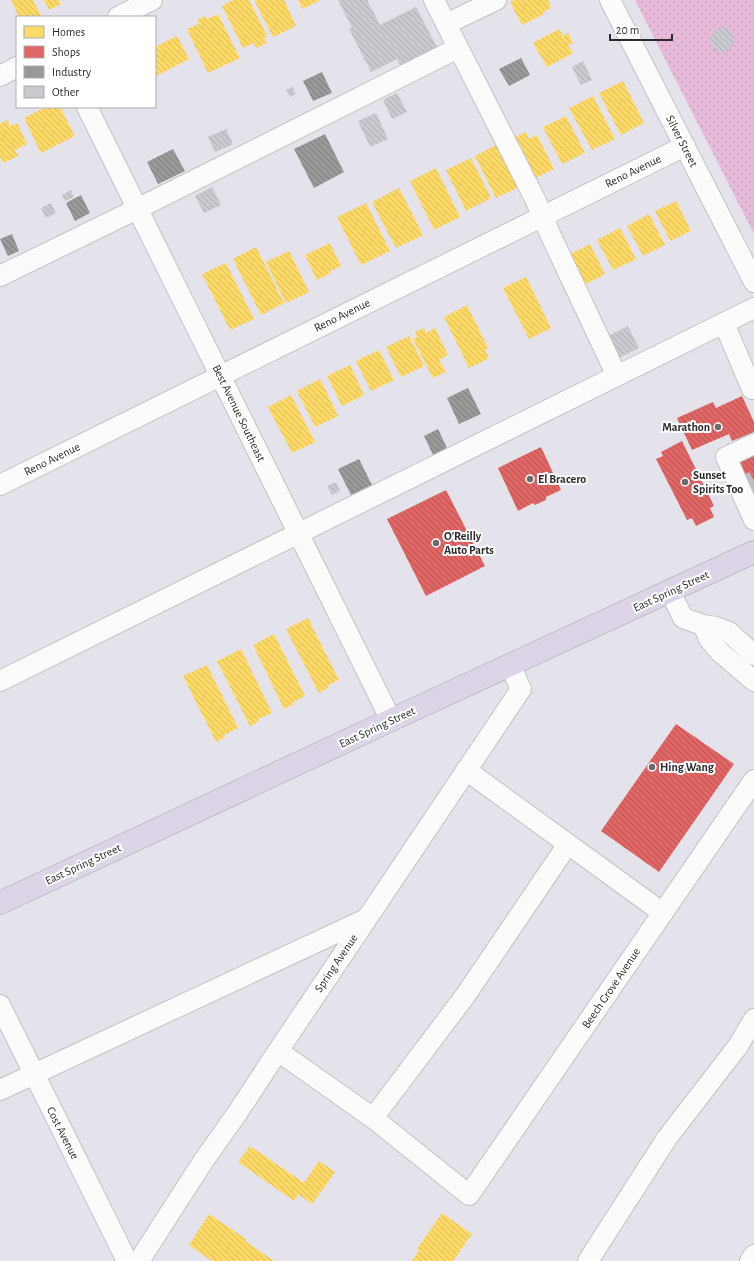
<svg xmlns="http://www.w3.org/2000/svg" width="754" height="1261" font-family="'Alegreya Sans',sans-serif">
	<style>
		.park { fill: url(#park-dots) }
		.homes { fill: url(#homes-back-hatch) }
		.shops { fill: url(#shops-back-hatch) }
		.industry { fill: url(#industry-back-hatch) }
		.building { fill: url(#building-back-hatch) }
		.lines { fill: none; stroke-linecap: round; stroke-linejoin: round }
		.minor-tunnel { stroke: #bfbec4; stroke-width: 20; stroke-dasharray: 20 10; stroke-linecap: butt }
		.minor-casing { stroke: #c2c3c4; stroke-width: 22 }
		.major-casing { stroke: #bfbfc1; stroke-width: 24 }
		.minor { stroke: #fbfbfc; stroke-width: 20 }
		.major { stroke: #ddd4e8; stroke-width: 22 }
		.poi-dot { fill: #6c6c6e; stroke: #fff; stroke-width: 1.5 }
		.labels { text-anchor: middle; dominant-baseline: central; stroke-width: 4; stroke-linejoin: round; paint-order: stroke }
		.street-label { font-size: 12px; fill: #2c2c2c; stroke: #fff }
		.poi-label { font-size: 12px; font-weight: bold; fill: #2c2c2c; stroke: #fff; text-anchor: start }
	</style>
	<defs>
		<pattern id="park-dots" width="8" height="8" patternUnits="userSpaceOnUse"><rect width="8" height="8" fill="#e6bad8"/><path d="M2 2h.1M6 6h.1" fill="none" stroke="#c5a0ba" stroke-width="1.8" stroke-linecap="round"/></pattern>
		<pattern id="homes-back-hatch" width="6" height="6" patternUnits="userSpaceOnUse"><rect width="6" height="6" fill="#ffd966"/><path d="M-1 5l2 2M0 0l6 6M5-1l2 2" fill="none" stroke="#dbba59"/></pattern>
		<pattern id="shops-back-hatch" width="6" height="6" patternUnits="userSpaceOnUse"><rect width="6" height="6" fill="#e06666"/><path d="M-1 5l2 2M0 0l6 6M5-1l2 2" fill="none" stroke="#b65454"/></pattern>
		<pattern id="industry-back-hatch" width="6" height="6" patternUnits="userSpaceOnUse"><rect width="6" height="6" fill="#999"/><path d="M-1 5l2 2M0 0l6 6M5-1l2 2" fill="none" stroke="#7d7d7d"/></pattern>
		<pattern id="building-back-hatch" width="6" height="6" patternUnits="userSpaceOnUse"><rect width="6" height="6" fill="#cbc9d0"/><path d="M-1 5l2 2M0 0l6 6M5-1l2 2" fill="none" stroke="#aeadb3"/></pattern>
	</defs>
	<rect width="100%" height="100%" fill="#e4e2ea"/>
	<polygon class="park" points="635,0 754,0 754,234"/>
	<g class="homes">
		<polygon points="11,0 33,0 42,17 19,17"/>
		<polygon points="44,0 59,0 61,4 49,10"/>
		<polygon points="233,0 249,0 267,36 264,38 267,43 256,48 254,43 243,48 222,6"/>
		<polygon points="254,0 284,0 296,26 273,37"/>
		<polygon points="298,0 320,0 302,9"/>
		<polygon points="514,0 550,0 548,1 551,8 543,12 544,14 522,25 510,2"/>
		<polygon points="218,14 240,58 208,73 187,29 199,24 197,20 205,16 207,19"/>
		<polygon points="559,29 563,36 568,33 573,43 568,45 573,53 547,67 533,43"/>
		<polygon points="177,36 189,59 156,76 155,74 155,47"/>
		<polygon points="623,81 644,123 621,135 599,93"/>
		<polygon points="593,96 615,139 592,150 569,108"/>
		<polygon points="46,107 60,107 75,136 41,153 24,118"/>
		<polygon points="566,116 585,153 562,164 543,127"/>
		<polygon points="7,120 10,126 17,123 27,144 15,150 18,156 3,163 0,157 0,124"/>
		<polygon points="526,132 529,139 537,135 554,169 531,180 515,137"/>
		<polygon points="500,143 521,186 496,198 475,156"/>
		<polygon points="471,158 491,198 466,211 446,170"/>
		<polygon points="436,168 460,217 434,230 410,181"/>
		<polygon points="399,188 423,235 396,248 372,202"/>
		<polygon points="676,201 691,231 670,241 655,211"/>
		<polygon points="366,203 390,251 361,265 337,217"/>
		<polygon points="649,214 665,245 643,256 627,226"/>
		<polygon points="620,228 636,259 613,270 597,240"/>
		<polygon points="330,243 341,266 330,271 331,273 317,280 305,255"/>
		<polygon points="590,244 605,274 584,285 568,255"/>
		<polygon points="256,247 284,303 261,315 233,259"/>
		<polygon points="289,251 309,292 286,303 266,262"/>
		<polygon points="226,263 254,319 230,330 202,274"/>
		<polygon points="526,277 551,328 529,339 503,288"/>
		<polygon points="467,305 488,348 485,350 489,358 469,368 444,317"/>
		<polygon points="424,328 426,333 435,328 448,355 439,360 446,372 433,378 413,339 417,337 415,332"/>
		<polygon points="409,336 424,366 401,377 386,347"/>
		<polygon points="379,350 394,380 371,391 356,361"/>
		<polygon points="350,365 364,395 342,406 327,376"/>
		<polygon points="320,379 338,416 315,427 297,391"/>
		<polygon points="291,395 315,442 292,453 268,407"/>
		<polygon points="308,618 339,680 327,686 328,688 319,693 286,629"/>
		<polygon points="274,634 305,696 293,702 294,704 284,709 253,645"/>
		<polygon points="241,649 272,713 258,719 259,721 250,726 217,661"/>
		<polygon points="207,665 238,728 224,735 225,737 216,742 183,676"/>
		<polygon points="250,1146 304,1183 319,1161 335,1172 312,1204 298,1194 294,1201 238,1162"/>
		<polygon points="442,1213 472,1234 453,1261 412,1261 419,1250 417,1249"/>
		<polygon points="209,1214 246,1239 245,1241 274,1261 212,1261 189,1245"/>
	</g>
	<g class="shops">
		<polygon points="742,396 754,422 754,432 732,441 729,434 692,450 677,418 713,402 716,408"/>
		<polygon points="682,441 714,506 710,508 714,517 696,526 692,518 687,520 656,459 663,456 661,452"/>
		<polygon points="541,447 561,490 546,497 546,500 535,505 533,503 518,511 498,468"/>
		<polygon points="754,451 754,497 737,460"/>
		<polygon points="446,490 485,566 426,596 387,519"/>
		<polygon points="676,724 734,764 659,872 601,831"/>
	</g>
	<g class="industry">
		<polygon points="521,58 530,75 509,86 499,69"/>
		<polygon points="322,72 332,93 313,101 303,81"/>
		<polygon points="325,134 344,172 314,188 294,149"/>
		<polygon points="173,149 185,171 158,184 147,162"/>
		<polygon points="81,195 90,213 75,221 66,203"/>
		<polygon points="12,234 19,251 8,256 0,239"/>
		<polygon points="468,388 481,414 459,424 447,398"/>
		<polygon points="438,429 447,448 433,455 424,436"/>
		<polygon points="359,459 372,485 351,495 338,469"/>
	</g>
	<g class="building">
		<polygon points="338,0 367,0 380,25 416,7 438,49 401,67 397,59 371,72 349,29 352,28"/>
		<polygon points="717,28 729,28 735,41 728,52 716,51 709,39"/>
		<polygon points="583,61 592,80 581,85 572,67"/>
		<polygon points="292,87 296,94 290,97 286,90"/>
		<polygon points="397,93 407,112 392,119 383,100"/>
		<polygon points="376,113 388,139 370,147 358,121"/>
		<polygon points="226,129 233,144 215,152 208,137"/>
		<polygon points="212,187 221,205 204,213 195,196"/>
		<polygon points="71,190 74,197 65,201 62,195"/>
		<polygon points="51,203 56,213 46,218 41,208"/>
		<polygon points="628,326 639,348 619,358 608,336"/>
		<polygon points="336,482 340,491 332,495 327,486"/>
	</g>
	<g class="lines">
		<polyline class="minor-tunnel" points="748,484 754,481"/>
		<defs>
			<g id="minor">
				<polyline points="434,0 535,199 551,236 617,376"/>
				<polyline points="610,0 754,282"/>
				<polyline points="118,17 152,0"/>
				<polyline points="446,24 496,0"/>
				<polyline points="0,76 17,67"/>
				<polyline points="87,107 391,720"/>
				<polyline points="0,276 137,209 458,48"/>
				<polyline points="724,323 752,389"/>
				<polyline points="754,444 726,457 754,520"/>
				<polyline points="0,485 685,146"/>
				<polyline points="670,591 683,618 703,625 716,627 729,632 754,655"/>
				<polyline points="703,625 709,639 720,652 754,681"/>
				<polyline points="0,681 754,308"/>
				<polyline points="466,770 663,913"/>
				<polyline points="0,1005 127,1261"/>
				<polyline points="278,1051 373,1118 465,996 568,844"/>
				<polyline points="0,1090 366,919"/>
				<polyline points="373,1118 469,1195 754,780"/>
				<polyline points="139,1261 204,1160 238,1112 272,1060 521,689 510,665"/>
				<polyline points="588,1261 667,1138 738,1046 754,1019"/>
				<polyline points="750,1261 754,1255"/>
			</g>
			<polyline id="major" points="0,903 391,720 754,552"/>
		</defs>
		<use href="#minor" class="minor-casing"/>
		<use href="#major" class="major-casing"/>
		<use href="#minor" class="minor"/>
		<use href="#major" class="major"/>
	</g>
	<g class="poi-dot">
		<circle cx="718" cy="427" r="4"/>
		<circle cx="530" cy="479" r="4"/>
		<circle cx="685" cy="482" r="4"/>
		<circle cx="436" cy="543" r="4"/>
		<circle cx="652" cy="767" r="4"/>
	</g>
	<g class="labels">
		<g class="street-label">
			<text transform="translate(682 141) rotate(63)">Silver Street</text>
			<text transform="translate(633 171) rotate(-26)">Reno Avenue</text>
			<text transform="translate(342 315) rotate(-26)">Reno Avenue</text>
			<text transform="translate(239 413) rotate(64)">Best Avenue Southeast</text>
			<text transform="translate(52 459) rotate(-26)">Reno Avenue</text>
			<text transform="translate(671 591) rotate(-25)">East Spring Street</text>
			<text transform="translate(377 727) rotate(-25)">East Spring Street</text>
			<text transform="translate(83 864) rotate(-25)">East Spring Street</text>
			<text transform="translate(336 963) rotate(-56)">Spring Avenue</text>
			<text transform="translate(611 988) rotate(-56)">Beech Grove Avenue</text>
			<text transform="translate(63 1133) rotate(63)">Cost Avenue</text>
		</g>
		<g class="poi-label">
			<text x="710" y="427" text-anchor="end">Marathon</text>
			<text x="693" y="475">Sunset<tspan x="693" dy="14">Spirits Too</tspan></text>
			<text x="538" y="479">El Bracero</text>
			<text x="444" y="536">O'Reilly<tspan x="444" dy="14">Auto Parts</tspan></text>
			<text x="660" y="767">Hing Wang</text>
		</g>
	</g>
	<rect x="16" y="16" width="140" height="92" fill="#ffffff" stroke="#ababab"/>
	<rect x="24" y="26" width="20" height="12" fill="#ffd966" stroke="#ababab"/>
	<text x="52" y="36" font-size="12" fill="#2c2c2c">Homes</text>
	<rect x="24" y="46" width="20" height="12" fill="#e06666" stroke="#ababab"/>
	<text x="52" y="56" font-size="12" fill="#2c2c2c">Shops</text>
	<rect x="24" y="66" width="20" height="12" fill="#999999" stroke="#ababab"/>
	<text x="52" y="76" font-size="12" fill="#2c2c2c">Industry</text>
	<rect x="24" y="86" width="20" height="12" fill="#cbc9d0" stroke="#ababab"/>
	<text x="52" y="96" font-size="12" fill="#2c2c2c">Other</text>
	<path d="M610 34v6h62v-6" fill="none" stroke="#2c2c2c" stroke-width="2"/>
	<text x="616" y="34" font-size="12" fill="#2c2c2c" stroke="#ffffff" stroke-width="3" paint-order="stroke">20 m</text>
</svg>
